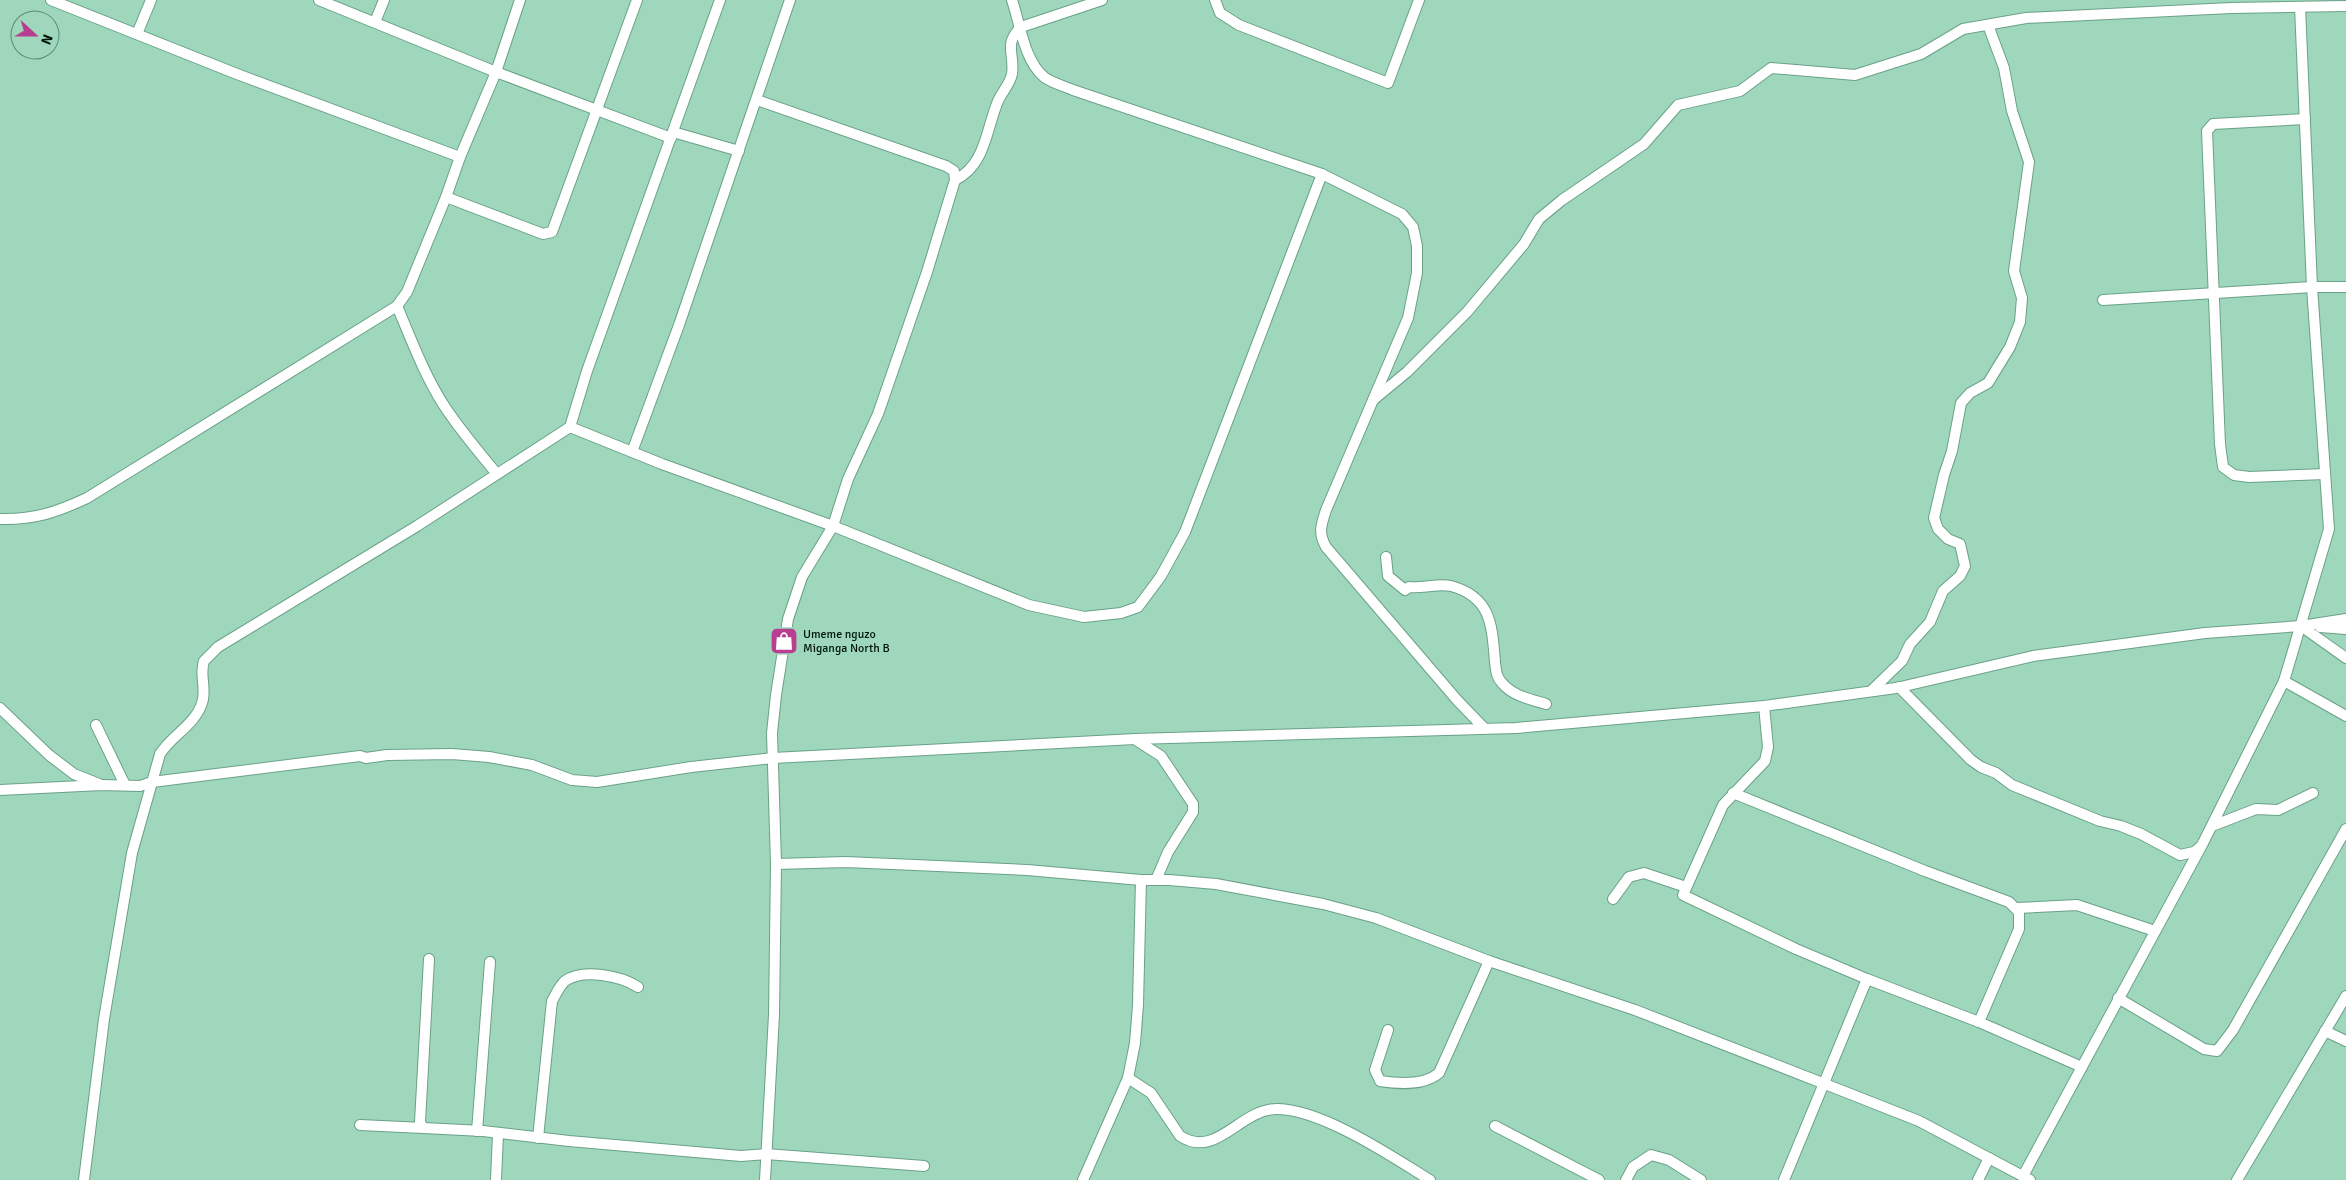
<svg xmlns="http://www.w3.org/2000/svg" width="2346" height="1180" font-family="Signika,sans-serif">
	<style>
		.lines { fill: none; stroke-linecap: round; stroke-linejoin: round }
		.minor-casing { stroke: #6aa188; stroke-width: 12 }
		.minor { stroke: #fff; stroke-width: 10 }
		.labels { text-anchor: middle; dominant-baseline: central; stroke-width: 5; stroke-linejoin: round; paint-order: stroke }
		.poi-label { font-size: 12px; fill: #01150c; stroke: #9ed7bc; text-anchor: start }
	</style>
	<rect width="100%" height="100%" fill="#9ed7bc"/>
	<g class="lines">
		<defs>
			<g id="minor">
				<polyline points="51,0 237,74 460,157"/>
				<polyline points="319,0 496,72 671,138"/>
				<polyline points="720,0 587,371 570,427 662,464 833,526 1029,605 1084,617 1121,613 1138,607 1161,576 1185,532 1322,174"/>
				<path d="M 1012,0 C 1020,24 1024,60 1044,77 C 1052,83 1064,86 1073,90 L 1322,174 L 1402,214 L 1413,227 L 1417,246 L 1417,273 L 1408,318 L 1326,510 C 1321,525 1318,533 1326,547 L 1457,700 L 1484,728"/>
				<polyline points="1215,0 1220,13 1239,25 1388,83 1419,0"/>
				<polyline points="375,22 384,0"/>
				<polyline points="137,34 151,0"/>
				<polyline points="757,100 946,166 954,171 955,180 927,272 878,414 848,479 833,526 802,577 788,619 776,695 772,733 776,864 774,1015 765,1180"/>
				<polyline points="2305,119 2213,124 2207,131 2220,444 2223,467 2234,475 2249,477 2325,474"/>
				<polyline points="673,132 739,151"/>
				<path d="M 955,180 C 986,165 986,129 998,101 C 1002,92 1010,84 1012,74 C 1015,53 1003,45 1021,27 L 1102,0"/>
				<polyline points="446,197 543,234 552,232 637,0"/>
				<polyline points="2103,300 2312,287 2346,287"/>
				<path d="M 397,306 C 411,339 424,374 443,404 C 459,429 478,451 497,474"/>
				<polyline points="1373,400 1407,372 1467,312 1524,244 1539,219 1562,200 1644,144 1678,105 1740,91 1771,68 1855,75 1921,54 1963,29 2026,18 2231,8 2346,6"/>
				<polyline points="632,452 679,325 790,0"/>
				<path d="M 0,519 C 34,520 57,512 87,498 L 397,306 L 407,292 L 446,197 L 460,157 L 496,72 L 520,0"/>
				<path d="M 1386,557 L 1388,576 L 1405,590 L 1409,587 C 1422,589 1438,583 1451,586 C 1492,597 1492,627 1495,662 C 1496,670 1496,677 1502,683 C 1513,696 1530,699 1546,704"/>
				<polyline points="2303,626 2301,626 2346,658"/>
				<polyline points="2320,627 2346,629"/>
				<polyline points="2284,681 2346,716"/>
				<polyline points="1899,687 1971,760 1981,767 1996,773 2012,785 2100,821 2121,826 2141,834 2180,855 2194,852 2200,847"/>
				<polyline points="1871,691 1902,661 1910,644 1930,622 1943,591 1960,576 1965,566 1960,544 1948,539 1938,529 1934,518 1944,475 1952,451 1961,403 1970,393 1988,383 2010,347 2020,322 2022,298 2014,271 2029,162 2012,111 2004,68 1988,25"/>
				<polyline points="1764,706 1768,747 1765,761 1723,805 1683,895 1796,949 1867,979 1979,1022 2082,1067"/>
				<polyline points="0,708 49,755 74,774 99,784"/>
				<polyline points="96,725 125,785"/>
				<polyline points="1136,740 1161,756 1193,804 1193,812 1168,852 1156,880"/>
				<polyline points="0,790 102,785 140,786 152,782 360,756 366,758 387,755 452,754 489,757 532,765 572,780 597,782 691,767 773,758 1135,739 1516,728 1764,706 1896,688 2033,656 2205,633 2301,626 2346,619"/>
				<polyline points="1733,793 1925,871 2009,902 2019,912 2019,929 1979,1022"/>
				<polyline points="2212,826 2256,809 2278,810 2313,793"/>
				<polyline points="776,864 846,862 1027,870 1141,880 1169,880 1216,884 1323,904 1376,918 1489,961 1635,1010 1825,1084 1919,1121 2030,1180"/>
				<polyline points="1613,899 1629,877 1644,873 1686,887"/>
				<polyline points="2017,908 2077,905 2155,931"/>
				<polyline points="429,959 420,1122 423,1128 483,1131 569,1141 741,1156 766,1154 924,1166"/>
				<polyline points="2118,998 2204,1049 2217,1051 2233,1030 2346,829"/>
				<path d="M 1388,1030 L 1375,1070 L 1380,1081 C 1399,1084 1424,1086 1439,1073 L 1489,961"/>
				<polyline points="2325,1031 2346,1041"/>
				<path d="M 1128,1078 L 1151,1093 L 1180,1136 C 1217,1160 1240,1108 1278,1109 C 1323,1110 1391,1156 1430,1180"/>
				<polyline points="360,1125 423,1128"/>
				<polyline points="1495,1126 1599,1180"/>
				<polyline points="477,1131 490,962"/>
				<path d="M 538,1138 L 552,1001 C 556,994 560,985 565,981 C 583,968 621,976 638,987"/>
				<polyline points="2023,1176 2203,843 2284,681 2329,529 2312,287 2300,7"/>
				<path d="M 84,1180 L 104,1019 L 132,853 L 160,754 C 172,735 195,725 202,703 C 207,689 199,675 204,661 L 218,647 L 417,526 L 570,427"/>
				<polyline points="496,1180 498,1134"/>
				<polyline points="1083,1180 1128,1078 1135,1043 1138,1005 1141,880"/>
				<polyline points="1626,1180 1633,1167 1651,1155 1669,1160 1701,1180"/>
				<polyline points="1784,1180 1867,979"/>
				<polyline points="1978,1180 1989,1158"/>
				<polyline points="2237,1180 2346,996"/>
			</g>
		</defs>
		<use href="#minor" class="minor-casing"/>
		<use href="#minor" class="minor"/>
	</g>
	<defs>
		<symbol id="shop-square" viewBox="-11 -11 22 22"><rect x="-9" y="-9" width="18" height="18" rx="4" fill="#b93e8f" stroke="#9ed7bc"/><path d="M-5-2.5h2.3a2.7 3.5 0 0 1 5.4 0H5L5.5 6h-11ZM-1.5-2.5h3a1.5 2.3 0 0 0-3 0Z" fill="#fff"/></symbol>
	</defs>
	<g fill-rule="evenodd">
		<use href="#shop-square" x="768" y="625" width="32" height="32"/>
	</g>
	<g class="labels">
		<g class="poi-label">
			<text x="803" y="634">Umeme nguzo<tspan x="803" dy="14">Miganga North B</tspan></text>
		</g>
	</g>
	<g transform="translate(35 35) rotate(111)"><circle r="24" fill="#9ed7bc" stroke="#5f8976"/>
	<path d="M0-4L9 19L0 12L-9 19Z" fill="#b93e8f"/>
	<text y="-8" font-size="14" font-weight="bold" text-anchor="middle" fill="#01150c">N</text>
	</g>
</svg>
